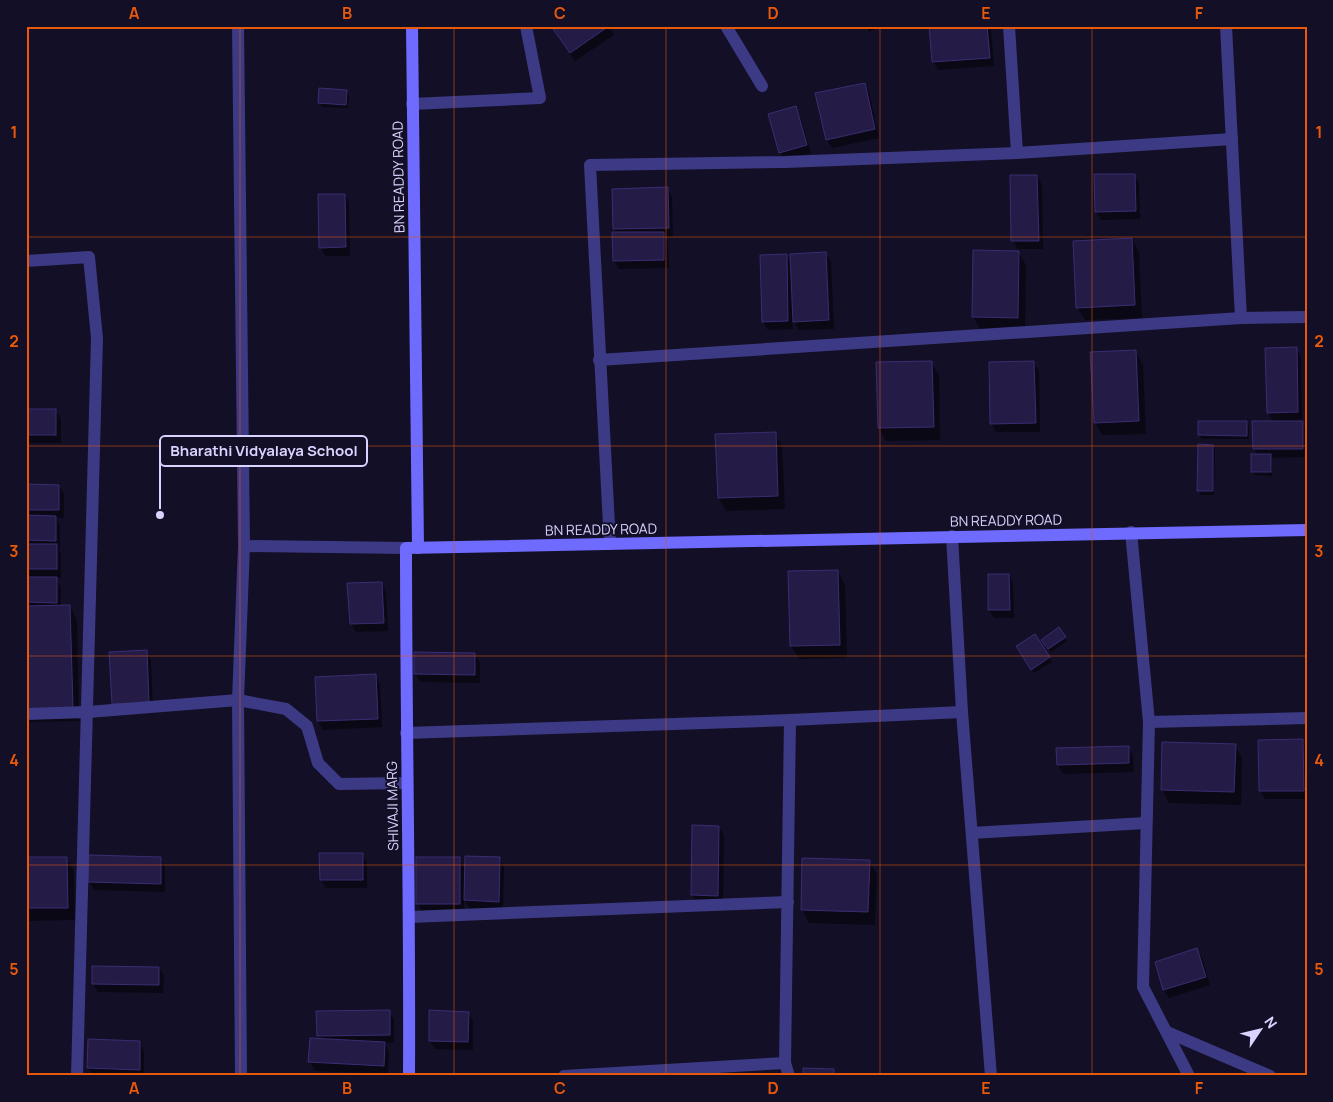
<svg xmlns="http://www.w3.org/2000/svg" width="1333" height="1102" font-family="Manrope,sans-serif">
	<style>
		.shadow { fill: #0007 }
		.building { fill: #241b47; stroke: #3b2d73 }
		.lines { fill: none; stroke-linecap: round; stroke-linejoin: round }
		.street { stroke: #3d3a85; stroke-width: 12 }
		.secondary { stroke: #6f6bff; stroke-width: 12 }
		.grid { fill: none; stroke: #e8590c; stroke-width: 1; stroke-opacity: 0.55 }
		.labels { text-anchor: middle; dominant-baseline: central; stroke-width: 4; stroke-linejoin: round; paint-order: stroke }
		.street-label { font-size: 14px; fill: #d9d4ff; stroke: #130f26 }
		.leader { fill: none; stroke: #d9d4ff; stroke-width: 2 }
		.callout-dot { fill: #d9d4ff; stroke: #130f26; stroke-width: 2 }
		.callout { fill: #130f26; stroke: #d9d4ff; stroke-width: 2 }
		.callout-label { font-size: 15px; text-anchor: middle; font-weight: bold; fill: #d9d4ff }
		.neatline { fill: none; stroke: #e8590c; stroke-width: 2 }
		.grid-label { font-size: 16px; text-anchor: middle; font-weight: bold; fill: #e8590c }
	</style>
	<rect width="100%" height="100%" fill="#130f26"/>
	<g class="shadow">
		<polygon points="552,26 609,26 614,35 575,61"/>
		<polygon points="866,26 881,26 869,32"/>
		<polygon points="930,26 989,26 991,30 994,66 938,70 933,61"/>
		<polygon points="864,84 869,92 879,138 832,148 827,140"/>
		<polygon points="346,91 349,95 348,108 322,107 320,103"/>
		<polygon points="795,108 800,116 811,153 785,161 780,152"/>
		<polygon points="1134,175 1139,183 1140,219 1101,220 1096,212"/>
		<polygon points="1037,176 1042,185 1043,249 1018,249 1013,241"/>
		<polygon points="667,189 672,197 673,237 665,237 668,242 669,268 619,269 614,260 616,234 614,229 613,190"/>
		<polygon points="345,195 349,203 350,256 325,256 320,247"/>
		<polygon points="1132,239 1139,252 1142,318 1085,320 1077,307"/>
		<polygon points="1018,252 1026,265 1025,330 981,330 973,317"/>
		<polygon points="826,254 831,262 834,329 799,330 792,319 793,329 768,330 763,322 786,255 792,266"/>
		<polygon points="1296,349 1301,357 1302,421 1301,421 1307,430 1307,457 1272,458 1272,476 1255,475 1252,472 1257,455 1254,449 1274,423 1268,412"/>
		<polygon points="1136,352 1143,365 1146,434 1102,435 1095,422"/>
		<polygon points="931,362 939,375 940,440 886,441 879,428"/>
		<polygon points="1034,363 1039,371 1040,432 996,432 991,423"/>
		<polygon points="26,410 56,411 61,419 61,443 26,443"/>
		<polygon points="1200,422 1247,422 1249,426 1249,439 1202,439 1199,435"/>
		<polygon points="775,434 782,447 785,509 726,511 719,498"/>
		<polygon points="1213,446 1215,450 1214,495 1201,495 1199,491"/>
		<polygon points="26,486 59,486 64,494 64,518 56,518 60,525 60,549 58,549 61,554 61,578 56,578 61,587 61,607 70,607 77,620 79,721 26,722"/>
		<polygon points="838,572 845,585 847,658 799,659 791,646"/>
		<polygon points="1008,575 1013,583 1014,618 994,618 989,610"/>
		<polygon points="381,583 386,591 388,631 356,632 351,624"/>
		<polygon points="1035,635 1052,662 1034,673 1018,646"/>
		<polygon points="1065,637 1067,641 1051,652 1045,644"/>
		<polygon points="146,651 151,660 153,711 118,712"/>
		<polygon points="475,654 480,663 480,683 420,682 415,673"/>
		<polygon points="375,675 380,684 382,727 323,730 318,721 316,678"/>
		<polygon points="1303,741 1307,748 1307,799 1265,799 1260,791"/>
		<polygon points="1235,745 1242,758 1241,805 1169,803 1162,790"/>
		<polygon points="1128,747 1133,756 1134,772 1063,774 1058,765 1058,749"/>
		<polygon points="719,827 724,835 723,904 697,904 692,895"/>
		<polygon points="362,854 367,863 367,888 326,888 321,880"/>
		<polygon points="26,858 66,858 74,871 75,920 26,921"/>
		<polygon points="160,858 165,867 165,892 94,890 89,881"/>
		<polygon points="459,858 466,870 499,858 504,867 503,910 470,909 464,899 464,912 422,912 418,904"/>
		<polygon points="869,861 877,874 875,925 809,923 802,910"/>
		<polygon points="1197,950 1202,958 1210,985 1169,998 1164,990 1156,963"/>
		<polygon points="159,968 164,976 163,993 98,992 93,984"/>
		<polygon points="389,1012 394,1020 394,1043 385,1043 389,1051 388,1074 315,1071 310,1062 311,1039 321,1040 318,1035"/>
		<polygon points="468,1013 473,1021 473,1050 435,1049 430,1041"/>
		<polygon points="89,1040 139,1042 144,1051 144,1076 93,1076 88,1068"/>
	</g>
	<g class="building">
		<polygon points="551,26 609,26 570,53"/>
		<polygon points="929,26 987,26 990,58 932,62"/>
		<polygon points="865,83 875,129 826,140 815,93"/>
		<polygon points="319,88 347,90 346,105 318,103"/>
		<polygon points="796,106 807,145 779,153 768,114"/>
		<polygon points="1094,174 1135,174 1136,211 1095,212"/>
		<polygon points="1010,175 1037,175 1039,241 1011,241"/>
		<polygon points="668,187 669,228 613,229 612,189"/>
		<polygon points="318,194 345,194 346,247 319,248"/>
		<polygon points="612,232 664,232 664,260 613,261"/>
		<polygon points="1132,238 1135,305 1076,308 1073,241"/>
		<polygon points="973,250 1019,251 1018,318 972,317"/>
		<polygon points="826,252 829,320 793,322 790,254"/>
		<polygon points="787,254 788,321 762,322 760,255"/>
		<polygon points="1297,347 1298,412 1267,413 1265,348"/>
		<polygon points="1136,350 1139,421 1094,423 1090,352"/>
		<polygon points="932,361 934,427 878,428 876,362"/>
		<polygon points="1034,361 1036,423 990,424 989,362"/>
		<rect x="26" y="409" width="30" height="26"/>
		<polygon points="1198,421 1247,421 1247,436 1198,435"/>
		<polygon points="1252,421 1303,421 1303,449 1253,449"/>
		<polygon points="776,432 778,496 718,498 715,434"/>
		<polygon points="1198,444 1213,445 1213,491 1197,491"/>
		<rect x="1251" y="454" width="20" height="18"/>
		<polygon points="26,484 59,485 59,510 26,510"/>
		<polygon points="26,515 56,516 56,541 26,540"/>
		<rect x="26" y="544" width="31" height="25"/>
		<polygon points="838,570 840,645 790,646 788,571"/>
		<polygon points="988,574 1009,574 1010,610 988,610"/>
		<polygon points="26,577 57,577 57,603 26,602"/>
		<polygon points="382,582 384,623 350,624 347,583"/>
		<polygon points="70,605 73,708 26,709 26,606"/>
		<polygon points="1059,627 1066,637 1048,649 1041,640"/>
		<polygon points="1035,634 1050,657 1031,670 1016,646"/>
		<polygon points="147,650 149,703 112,704 109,652"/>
		<polygon points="414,652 475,653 475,675 414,674"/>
		<polygon points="376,674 378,719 317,721 315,677"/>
		<polygon points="1303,739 1304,791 1259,791 1258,740"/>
		<polygon points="1162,742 1236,744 1234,792 1161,790"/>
		<polygon points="1129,746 1129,763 1057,765 1056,748"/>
		<polygon points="692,825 719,826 718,896 691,895"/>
		<polygon points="319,853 363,853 363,880 320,880"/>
		<polygon points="89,855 161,857 161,884 88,882"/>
		<polygon points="465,856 500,857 499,902 464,900"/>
		<polygon points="26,857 67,857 68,908 26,908"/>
		<rect x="416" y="857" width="44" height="47"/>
		<polygon points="802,858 870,860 868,912 801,910"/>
		<polygon points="1197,948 1206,977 1163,990 1155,962"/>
		<polygon points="92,966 159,967 159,985 92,984"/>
		<polygon points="390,1010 390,1035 317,1036 316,1011"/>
		<polygon points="429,1010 469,1012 468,1042 429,1041"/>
		<polygon points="310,1038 385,1042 384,1066 308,1062"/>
		<polygon points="88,1039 140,1041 140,1070 87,1068"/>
		<polygon points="803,1068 834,1069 834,1076 803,1076"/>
	</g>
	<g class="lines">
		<g class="street">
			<polyline points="238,26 244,546 238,700 241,1076"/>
			<polyline points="726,26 762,86"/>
			<polyline points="1009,26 1017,153 1232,139"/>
			<polyline points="1226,26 1241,318"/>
			<polyline points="412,104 540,98 526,26"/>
			<polyline points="26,261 89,257 97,338 77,1076"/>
			<polyline points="599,360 1241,318 1307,317"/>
			<polyline points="1131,532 1149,722 1143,987 1189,1076"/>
			<polyline points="952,536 962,712 991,1076"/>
			<polyline points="610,544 590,165 785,162 1017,153"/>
			<polyline points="244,546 406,548"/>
			<polyline points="26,714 88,712 238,700 286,709 307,726 318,763 339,784 407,783"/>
			<polyline points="1149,722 1307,718"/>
			<polyline points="406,733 790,720 962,712"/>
			<polyline points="972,833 1146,823"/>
			<polyline points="410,917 788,902"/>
			<polyline points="1167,1032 1270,1076"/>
			<polyline points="564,1076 785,1063"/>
			<polyline points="789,1076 785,1063 790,720"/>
		</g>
		<g class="secondary">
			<polyline points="412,26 418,548"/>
			<path d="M 409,1076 C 410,900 406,724 406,548 L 1307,530"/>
		</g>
	</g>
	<path class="grid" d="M 240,26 L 240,1076M 454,26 L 454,1076M 666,26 L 666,1076M 880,26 L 880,1076M 1092,26 L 1092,1076M 26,237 L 1307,237M 26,446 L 1307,446M 26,656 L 1307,656M 26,865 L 1307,865"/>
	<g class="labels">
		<g class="street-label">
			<text transform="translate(398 177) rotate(-91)">BN READDY ROAD</text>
			<text transform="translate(1006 520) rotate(-1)">BN READDY ROAD</text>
			<text transform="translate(601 529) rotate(-1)">BN READDY ROAD</text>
			<text transform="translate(392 806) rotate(-91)">SHIVAJI MARG</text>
		</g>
	</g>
	<path class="leader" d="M160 515L160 451"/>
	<circle class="callout-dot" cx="160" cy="515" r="5"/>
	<rect class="callout" x="160" y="436" width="207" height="30" rx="5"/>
	<g class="callout-label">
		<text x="264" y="456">Bharathi Vidyalaya School</text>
	</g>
	<rect width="1333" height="1102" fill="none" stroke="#130f26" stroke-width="55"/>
	<g transform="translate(1260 1030) rotate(55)" stroke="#130f26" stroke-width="4" paint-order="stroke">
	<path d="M0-4L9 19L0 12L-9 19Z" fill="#d9d4ff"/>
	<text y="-8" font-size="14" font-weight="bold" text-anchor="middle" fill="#d9d4ff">N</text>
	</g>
	<rect x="28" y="28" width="1278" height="1046" class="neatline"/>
	<g class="grid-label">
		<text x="134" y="19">A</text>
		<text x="347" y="19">B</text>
		<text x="560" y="19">C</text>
		<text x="773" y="19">D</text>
		<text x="986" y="19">E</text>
		<text x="1199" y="19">F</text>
		<text x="14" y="138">1</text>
		<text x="1319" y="138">1</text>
		<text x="14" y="347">2</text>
		<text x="1319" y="347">2</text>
		<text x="14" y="557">3</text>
		<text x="1319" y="557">3</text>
		<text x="14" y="766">4</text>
		<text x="1319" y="766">4</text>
		<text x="14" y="975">5</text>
		<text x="1319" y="975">5</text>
		<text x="134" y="1094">A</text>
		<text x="347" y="1094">B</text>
		<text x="560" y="1094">C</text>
		<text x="773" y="1094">D</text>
		<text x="986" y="1094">E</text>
		<text x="1199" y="1094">F</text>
	</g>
</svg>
